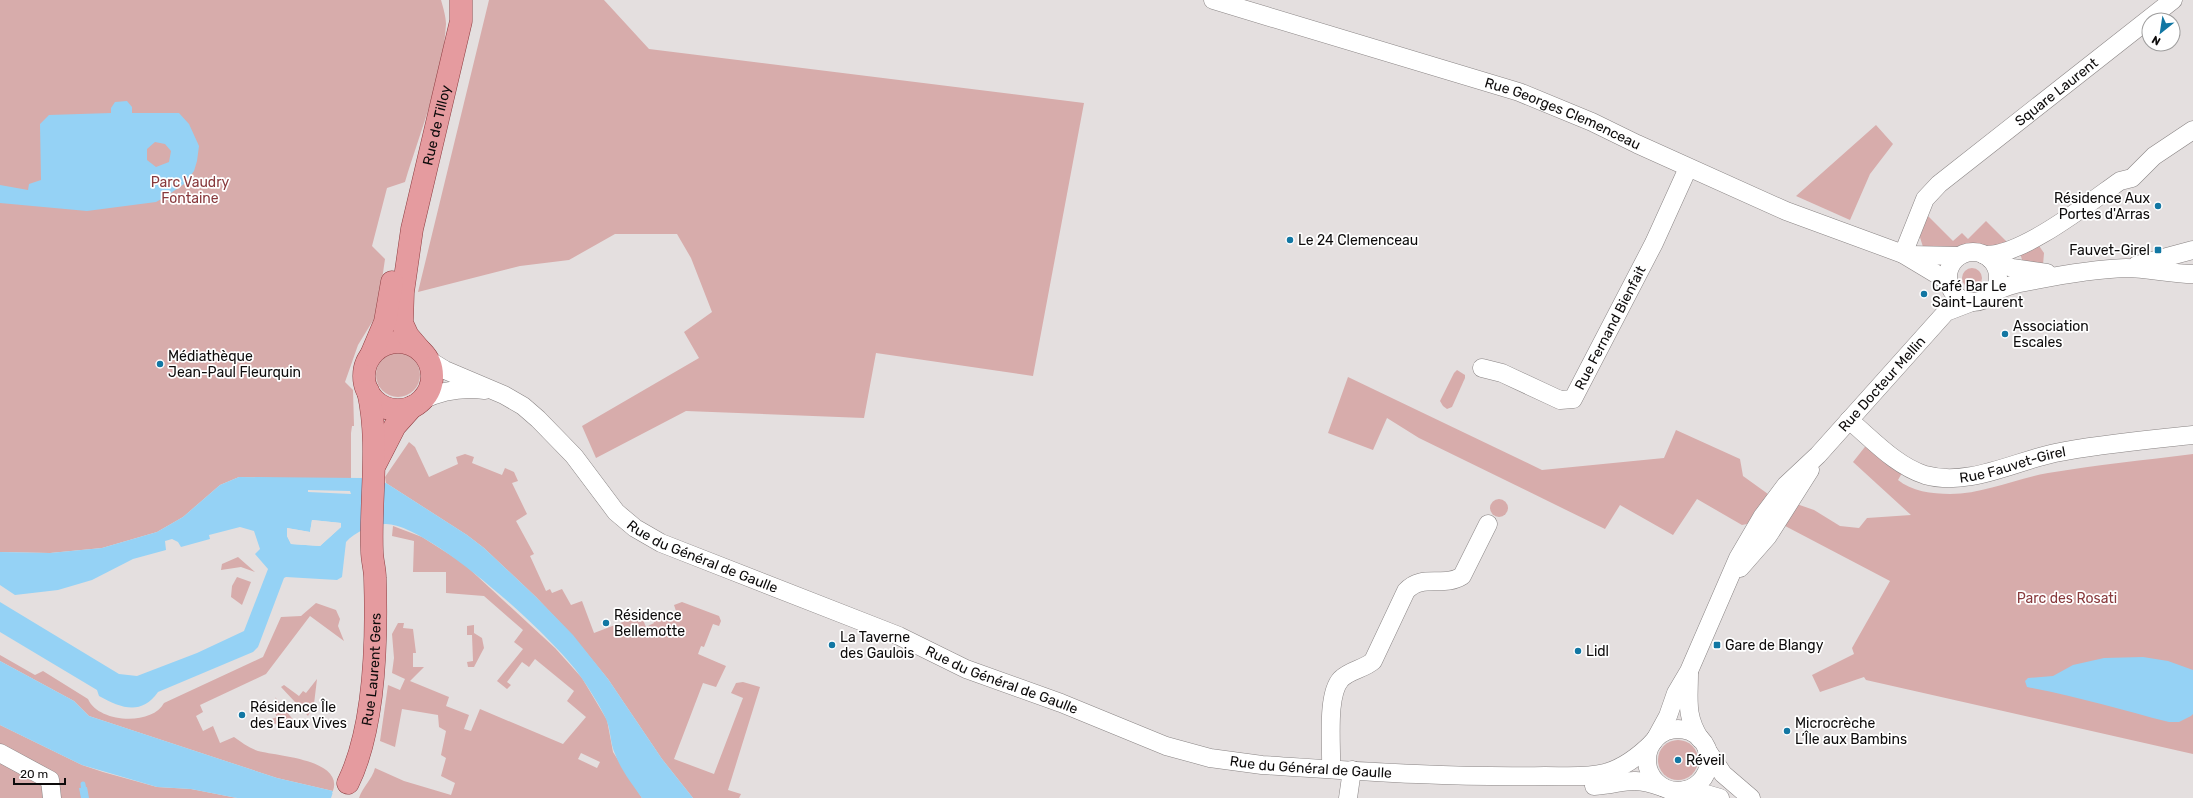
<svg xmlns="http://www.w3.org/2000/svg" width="2193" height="798" font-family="Rubik,sans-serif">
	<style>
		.green { fill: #d7acab; fill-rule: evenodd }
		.water { fill: #95d2f5; fill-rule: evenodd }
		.pier { fill: #e4dfdf; fill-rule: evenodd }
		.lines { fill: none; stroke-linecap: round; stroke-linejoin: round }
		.stream { stroke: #95d2f5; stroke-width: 5 }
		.minor-casing { stroke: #898484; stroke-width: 19 }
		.major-casing { stroke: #8e3e42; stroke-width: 23 }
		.minor { stroke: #fff; stroke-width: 18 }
		.major { stroke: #e59b9f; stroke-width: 22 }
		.poi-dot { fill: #1277a3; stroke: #fff; stroke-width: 1.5 }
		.labels { text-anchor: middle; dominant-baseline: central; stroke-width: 3.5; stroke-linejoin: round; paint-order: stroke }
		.street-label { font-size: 14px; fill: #0d0b0b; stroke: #fff }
		.park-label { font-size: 14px; fill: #88393c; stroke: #fff }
		.poi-label { font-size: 14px; fill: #0d0b0b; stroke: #fff; text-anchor: start }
	</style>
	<rect width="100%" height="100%" fill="#e4dfdf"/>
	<g class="green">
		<path d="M 0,0 L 441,0 C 443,7 446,17 446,24 C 443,77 420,132 405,182 L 387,188 L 372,246 L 385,259 L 377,314 L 358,345 L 345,382 L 353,390 L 354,426 L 352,426 L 351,433 L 351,480 L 239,477 L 220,485 L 183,517 L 157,532 L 102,548 L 50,553 L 0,552 Z"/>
		<polygon points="489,0 604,0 649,49 1084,103 1033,376 876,353 864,418 686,411 596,458 582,426 699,358 684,332 712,312 691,258 677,234 615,234 569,260 520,266 418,292"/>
		<polygon points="1876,125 1893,144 1870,174 1850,220 1796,196"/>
		<polygon points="1927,215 1953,241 1962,233 1968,239 1986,221 2007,242 1992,246 1967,244 1949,250 1923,247 1919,234"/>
		<polygon points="2037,243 2044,253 2043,265 2023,263 2020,253"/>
		<circle cx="1972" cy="278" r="10"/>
		<circle cx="398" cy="375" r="22"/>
		<polygon points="1457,370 1465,375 1465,378 1452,407 1447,409 1443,406 1440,401 1454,373"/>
		<path d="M 1348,377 L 1542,470 L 1664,458 L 1676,430 L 1740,459 L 1743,476 L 1768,494 L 1814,510 L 1840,526 L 1859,528 L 1867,518 L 1911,515 L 1853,462 L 1868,443 L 1902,473 L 1898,480 C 1911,491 1932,494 1950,494 C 1983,494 2015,479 2048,473 C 2096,465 2145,460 2193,454 L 2193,754 L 1866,680 L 1864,677 L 1820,692 L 1812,675 L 1854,654 L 1852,648 L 1890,581 L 1772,519 L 1742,525 L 1697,499 L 1673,535 L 1620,505 L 1605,529 L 1419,438 L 1387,418 L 1373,450 L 1328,433 Z"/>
		<polygon points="409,442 415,447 429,477 458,464 456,457 465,454 474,457 472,463 502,475 505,468 514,472 518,481 512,483 527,514 516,521 534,554 530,556 546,591 550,589 552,593 562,589 571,605 582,601 594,633 641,615 646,627 654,623 653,620 676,611 674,605 682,602 719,616 721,621 719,626 713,624 704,647 701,646 698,654 726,666 716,687 703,683 674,759 714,774 743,698 731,693 736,683 743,682 760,687 728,790 741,794 739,798 693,798 662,759 608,679 572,635 536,597 484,548 467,535 386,483 385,477"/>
		<circle cx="1499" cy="508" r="9"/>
		<path d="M 393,526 L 422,537 L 463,563 L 555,648 L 582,678 L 607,720 L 613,752 L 642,798 L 359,798 C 363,786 372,780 375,768 L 404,781 L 451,795 L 455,783 L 441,776 L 446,758 L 441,755 L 446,731 L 439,727 L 438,715 L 402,709 L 395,747 L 380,741 L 388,685 L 400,690 L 405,679 L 392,673 L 394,658 L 392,634 L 398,623 L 404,623 L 403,628 L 413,629 L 416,653 L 413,653 L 413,667 L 424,667 L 410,681 L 449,697 L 446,706 L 469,715 L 464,729 L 471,731 L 480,709 L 563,744 L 586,717 L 567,701 L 574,691 L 535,659 L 529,667 L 522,662 L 507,682 L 511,685 L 507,689 L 497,681 L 523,649 L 514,642 L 523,630 L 484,596 L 446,593 L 446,572 L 413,572 L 414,541 L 392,536 ZM 581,753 L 600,762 L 597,768 L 578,759 Z"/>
		<polygon points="238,557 255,572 241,567 221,570 222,564"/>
		<polygon points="237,577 251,582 242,605 231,597 232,586"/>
		<path d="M 316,603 L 336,610 L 340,619 L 338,626 L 344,641 L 310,616 L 266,674 L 200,705 L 203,712 L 196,716 L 203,731 L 213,726 L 220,743 L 234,737 C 241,742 249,748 258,751 C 276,756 344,759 333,791 L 277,778 L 89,716 L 74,701 L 0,661 L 0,655 L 35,675 L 43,671 L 88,699 C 98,723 152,726 164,703 L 263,657 L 281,617 L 301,616 Z"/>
		<polygon points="474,625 474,633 482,638 484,648 474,667 468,667 467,662 473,661 472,635 467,635 467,626"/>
		<polygon points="317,679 314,704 308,716 281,687 284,685 299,696 303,691 306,693"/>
		<path d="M 275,697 L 299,727 C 286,730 280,727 269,720 L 277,717 L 275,713 L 281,710 Z"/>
		<polygon points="0,725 82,765 103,772 157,787 191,789 237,798 0,798"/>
		<circle cx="1678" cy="760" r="20"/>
	</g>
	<g class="water">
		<path d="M 127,101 L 132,107 L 132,113 L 179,113 L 189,124 L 199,146 L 197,161 L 194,171 L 184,184 L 165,197 L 156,202 L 87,211 L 0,203 L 0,185 L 28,190 L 29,184 L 41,180 L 40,124 L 49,115 L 111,113 L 111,108 L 115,102 ZM 155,142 L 165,144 L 171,151 L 169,162 L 156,167 L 147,160 L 147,149 Z"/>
		<path d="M 239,477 L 361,478 L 386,483 L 467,535 L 484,548 L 536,597 L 573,635 L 608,679 L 662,759 L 693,798 L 642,798 C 632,784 621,770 615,754 C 610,743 611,730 606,719 C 600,706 591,692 583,680 C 560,643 430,524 386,524 C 372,524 355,532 346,542 L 342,577 L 337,580 L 286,577 L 284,578 L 258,647 L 253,652 L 158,692 C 141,716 121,708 99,696 L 97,690 L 0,632 L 0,602 L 119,674 L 137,676 L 197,653 L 244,631 L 268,569 L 255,554 L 260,549 L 254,531 L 240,527 L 209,535 L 210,539 L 181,547 L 178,542 L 172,539 L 165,541 L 166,550 L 133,559 L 92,580 L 58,590 L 15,595 L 0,585 L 0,552 L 50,553 L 102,548 L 157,532 L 183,517 L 220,485 ZM 312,520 L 341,523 L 341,527 L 320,546 L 291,544 L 287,536 L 287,528 L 310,532 Z"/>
		<path d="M 2143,657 L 2168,661 L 2193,670 L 2193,714 L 2191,716 L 2179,722 L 2169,722 C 2122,710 2076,696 2027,687 L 2025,681 L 2028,678 L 2053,676 L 2073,665 L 2104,658 Z"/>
		<polygon points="0,661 74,701 89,716 277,778 333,791 332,793 353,798 237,798 191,789 157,787 82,765 0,725"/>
		<polygon points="87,787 89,798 81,798 79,788"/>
	</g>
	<g class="pier">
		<polygon points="308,490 350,491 351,494 308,492"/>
		<path d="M 312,520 L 341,523 L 341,527 L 320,546 L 291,544 L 287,536 L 287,528 L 310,532 ZM 314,522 L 338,524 L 339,526 L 319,544 L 292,542 L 289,531 L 311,534 Z"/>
		<polygon points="334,789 335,792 355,798 331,798"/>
	</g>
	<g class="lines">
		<polyline class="stream" points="83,784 85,798"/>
		<defs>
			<g id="minor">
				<path id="s1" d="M 1213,0 L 1519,92 L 1592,122 L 1637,144 L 1786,211 L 1903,254 L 1948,281"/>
				<circle cx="1973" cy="277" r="25"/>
				<path id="s2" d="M 1903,254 L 1925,199 L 1939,184 L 2173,0"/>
				<polyline points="1910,255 1959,256"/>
				<path d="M 1984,255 C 2021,257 2090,202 2120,181 L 2132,178 L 2154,156 L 2193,130"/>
				<polyline points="1990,259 2012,268 2047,273"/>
				<polyline points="2137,265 2193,250"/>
				<path d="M 1990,295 C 2004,285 2020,283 2036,280 C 2066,274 2095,269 2126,268 C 2149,268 2170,274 2193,274"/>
				<path id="s3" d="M 427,359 L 445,370 L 504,395 L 523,406 L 538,419 L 574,456 L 616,512 L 635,528 L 661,543 L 899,636 L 966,669 L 1061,703 L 1166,746 L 1210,758 L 1262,765 C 1356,771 1451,778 1545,776 C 1565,776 1586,778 1605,773 C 1623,768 1640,755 1653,742"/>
				<path id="s4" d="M 1482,368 L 1502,373 L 1560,400 L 1573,399 L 1654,243 L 1688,168"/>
				<path d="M 422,400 C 441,391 464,387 485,390"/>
				<path id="s5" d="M 1849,420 C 1872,439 1896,466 1925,475 C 1968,487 2013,462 2055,453 C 2100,444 2147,440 2193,435"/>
				<polyline points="1740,568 1768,536 1810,470"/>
				<path d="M 1689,673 C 1689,700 1685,715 1700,739"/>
				<circle cx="1678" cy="760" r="31"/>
				<path id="s6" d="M 1656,738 L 1668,716 L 1676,693 L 1689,671 L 1738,558 L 1762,517 L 1786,485 L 1818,455 L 1946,312 L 1972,302"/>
				<polyline points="1707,750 1723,774 1751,798"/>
				<polyline points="0,753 50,780 52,798"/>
				<path d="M 1331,769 C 1332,746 1326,695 1341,679 C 1350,670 1364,669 1373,661 L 1406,591 C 1422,573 1443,588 1462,576 L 1488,524"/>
				<path d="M 1594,786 C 1625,784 1628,775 1662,787"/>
				<polyline points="1685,790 1696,791 1720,798"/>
				<polyline points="1348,798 1352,770"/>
			</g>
			<g id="major">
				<circle cx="398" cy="376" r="34"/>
				<path id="s7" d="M 420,350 L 408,336 L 402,323 L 403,292 L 412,229 L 461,21 L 461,0"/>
				<polyline points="371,355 385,322 392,282"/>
				<polyline points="376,463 395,426 412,407"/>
				<path id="s8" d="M 348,783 C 375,728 377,639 375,578 C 375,569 372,560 372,551 C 370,497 380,444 368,391"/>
			</g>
		</defs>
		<use href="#minor" class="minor-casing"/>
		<use href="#major" class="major-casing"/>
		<use href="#minor" class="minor"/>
		<use href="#major" class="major"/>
	</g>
	<g class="poi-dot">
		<circle cx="2158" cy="206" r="4"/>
		<circle cx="1290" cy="240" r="4"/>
		<rect x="2154" y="246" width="8" height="8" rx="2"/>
		<circle cx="1924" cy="294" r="4"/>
		<circle cx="2005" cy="334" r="4"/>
		<circle cx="160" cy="364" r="4"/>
		<circle cx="606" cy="623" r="4"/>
		<circle cx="832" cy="645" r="4"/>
		<rect x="1713" y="641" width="8" height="8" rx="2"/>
		<circle cx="1578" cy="651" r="4"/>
		<circle cx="242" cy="715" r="4"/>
		<circle cx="1787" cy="731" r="4"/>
		<circle cx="1678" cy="760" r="4"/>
	</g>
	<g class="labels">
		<g class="street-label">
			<text stroke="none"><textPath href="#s2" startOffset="229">Square Laurent</textPath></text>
			<text stroke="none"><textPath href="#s1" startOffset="368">Rue Georges Clemenceau</textPath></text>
			<text stroke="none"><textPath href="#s7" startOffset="234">Rue de Tilloy</textPath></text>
			<text stroke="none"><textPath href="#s4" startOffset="178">Rue Fernand Bienfait</textPath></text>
			<text stroke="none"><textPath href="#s6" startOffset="425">Rue Docteur Mellin</textPath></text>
			<text stroke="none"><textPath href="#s5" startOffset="184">Rue Fauvet-Girel</textPath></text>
			<text stroke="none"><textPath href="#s3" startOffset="347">Rue du Général de Gaulle</textPath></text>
			<text stroke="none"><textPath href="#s8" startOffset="117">Rue Laurent Gers</textPath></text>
			<text stroke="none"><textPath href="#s3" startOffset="671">Rue du Général de Gaulle</textPath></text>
			<text stroke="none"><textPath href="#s3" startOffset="995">Rue du Général de Gaulle</textPath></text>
		</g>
		<g class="park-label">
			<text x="190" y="182">Parc Vaudry<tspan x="190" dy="16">Fontaine</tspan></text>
			<text x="2067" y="598">Parc des Rosati</text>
		</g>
		<g class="poi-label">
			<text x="2150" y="198" text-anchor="end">Résidence Aux<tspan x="2150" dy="16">Portes d'Arras</tspan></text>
			<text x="1298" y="240">Le 24 Clemenceau</text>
			<text x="2150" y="250" text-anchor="end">Fauvet-Girel</text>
			<text x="1932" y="286">Café Bar Le<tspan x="1932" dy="16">Saint-Laurent</tspan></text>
			<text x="2013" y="326">Association<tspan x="2013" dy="16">Escales</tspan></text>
			<text x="168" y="356">Médiathèque<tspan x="168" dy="16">Jean-Paul Fleurquin</tspan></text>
			<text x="614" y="615">Résidence<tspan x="614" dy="16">Bellemotte</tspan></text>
			<text x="840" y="637">La Taverne<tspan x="840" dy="16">des Gaulois</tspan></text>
			<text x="1725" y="645">Gare de Blangy</text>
			<text x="1586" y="651">Lidl</text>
			<text x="250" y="707">Résidence Île<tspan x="250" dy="16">des Eaux Vives</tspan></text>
			<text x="1795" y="723">Microcrèche<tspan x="1795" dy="16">L’Île aux Bambins</tspan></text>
			<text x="1686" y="760">Réveil</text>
		</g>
	</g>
	<g transform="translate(2161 32) rotate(210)"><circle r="19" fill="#ffffff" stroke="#9e9d9d"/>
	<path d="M0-3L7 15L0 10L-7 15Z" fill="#1277a3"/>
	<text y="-6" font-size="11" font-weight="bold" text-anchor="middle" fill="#0d0b0b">N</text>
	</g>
	<path d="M14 778v6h51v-6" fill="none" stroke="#0d0b0b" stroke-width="2"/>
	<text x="20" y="778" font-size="12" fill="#0d0b0b" stroke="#ffffff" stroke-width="3" paint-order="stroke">20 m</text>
</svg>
